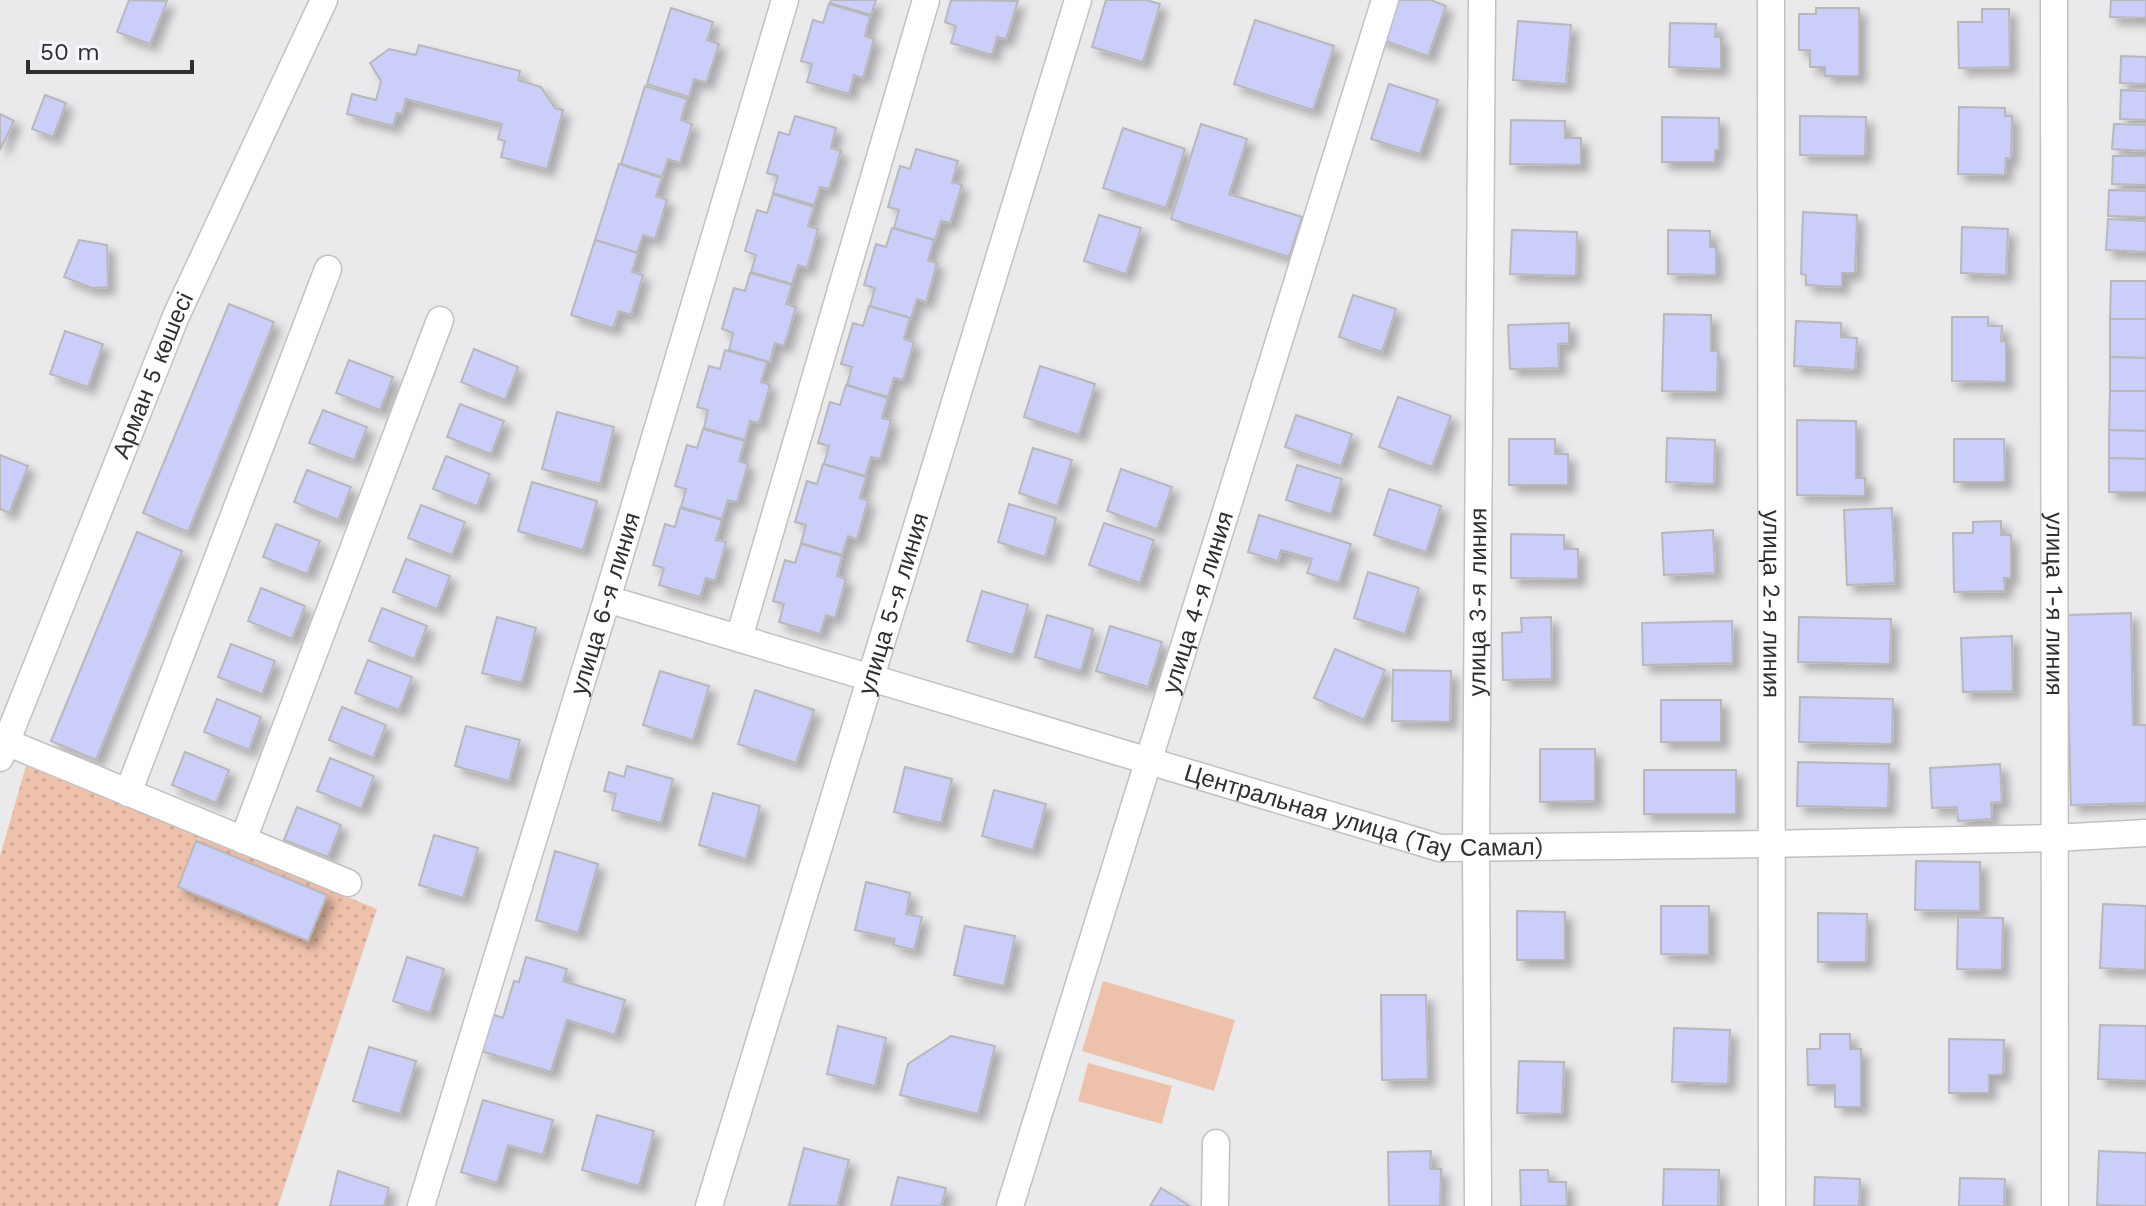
<svg xmlns="http://www.w3.org/2000/svg" width="2146" height="1206" font-family="'Work Sans',sans-serif">
	<style>
		.grass { fill: url(#grass-dots) }
		.pitch { fill: #eec1ab }
		.building { fill: #cacef9; stroke: #b8b8bb; stroke-width: 2; filter: url(#shadow) }
		.lines { fill: none; stroke-linecap: round; stroke-linejoin: round }
		.minor-casing { stroke: #c1c1c4; stroke-width: 29 }
		.minor { stroke: #fff; stroke-width: 26 }
		.labels { text-anchor: middle; dominant-baseline: central; stroke-width: 7; stroke-linejoin: round; paint-order: stroke }
		.street-label { font-size: 24px; fill: #2f2f30; stroke: #f7f7fb }
	</style>
	<defs>
		<pattern id="grass-dots" width="8" height="8" patternUnits="userSpaceOnUse" patternTransform="scale(2)"><rect width="8" height="8" fill="#eec1ab"/><path d="M2 2h.1M6 6h.1" fill="none" stroke="#cca693" stroke-width="1.8" stroke-linecap="round"/></pattern>
		<filter id="shadow"><feDropShadow dx="7" dy="7" stdDeviation="4" flood-color="#0004"/></filter>
	</defs>
	<rect width="100%" height="100%" fill="#eaeaed"/>
	<polygon class="grass" points="26,766 377,909 278,1206 0,1206 0,856"/>
	<g class="pitch">
		<polygon points="1103,981 1235,1020 1214,1091 1082,1051"/>
		<polygon points="1088,1063 1172,1086 1162,1124 1078,1101"/>
	</g>
	<g class="building">
		<polygon points="129,0 167,1 150,44 117,32"/>
		<polygon points="831,0 876,0 871,15 830,3"/>
		<polygon points="951,0 1018,1 1006,39 997,37 992,55 951,43 956,26 945,22"/>
		<polygon points="1106,0 1146,0 1160,4 1143,62 1092,47"/>
		<polygon points="1391,0 1431,0 1446,6 1428,56 1377,38"/>
		<polygon points="2111,0 2146,0 2146,18 2110,17"/>
		<polygon points="829,4 870,16 865,36 874,39 863,78 854,75 849,94 807,82 812,64 801,61 813,20 823,23"/>
		<polygon points="671,8 713,22 707,40 719,44 706,83 694,79 689,97 647,84"/>
		<polygon points="1816,8 1859,8 1859,76 1825,76 1825,67 1810,67 1810,50 1799,50 1799,14 1816,14"/>
		<polygon points="1982,9 2009,9 2010,67 1959,68 1958,22 1982,22"/>
		<polygon points="1255,20 1334,46 1313,110 1234,84"/>
		<polygon points="1518,21 1571,25 1566,84 1513,80"/>
		<polygon points="1670,23 1716,24 1715,37 1721,37 1721,69 1669,67"/>
		<polygon points="419,45 520,71 518,80 541,87 555,108 563,110 547,169 501,157 505,141 498,139 502,124 406,99 402,114 397,113 393,126 347,114 352,94 376,100 381,81 370,63 389,49 416,55"/>
		<polygon points="2121,56 2146,57 2146,84 2120,83"/>
		<polygon points="1389,84 1438,100 1420,154 1371,139"/>
		<polygon points="645,86 687,99 681,120 692,124 680,163 668,159 662,177 621,164"/>
		<polygon points="2121,90 2146,91 2146,120 2120,119"/>
		<polygon points="45,95 66,103 53,137 32,129"/>
		<polygon points="1959,107 2005,108 2005,116 2012,116 2011,159 2006,158 2005,175 1958,174"/>
		<polygon points="0,114 14,121 0,150"/>
		<polygon points="795,116 836,128 831,148 841,151 829,189 820,187 814,205 773,193 778,176 767,173 779,132 789,135"/>
		<polygon points="1800,116 1866,117 1865,156 1800,155"/>
		<polygon points="1662,117 1719,118 1719,150 1715,150 1715,162 1662,162"/>
		<polygon points="1511,120 1565,121 1565,138 1581,138 1581,165 1510,164"/>
		<polygon points="1201,124 1247,139 1229,194 1302,217 1289,257 1171,219"/>
		<polygon points="2114,124 2146,125 2146,151 2112,149"/>
		<polygon points="1123,128 1185,149 1166,208 1103,188"/>
		<polygon points="916,149 958,161 952,182 962,185 950,223 941,221 935,240 894,228 899,210 888,207 900,166 910,169"/>
		<polygon points="2113,156 2146,156 2146,185 2112,184"/>
		<polygon points="619,164 662,178 656,196 667,200 655,239 643,235 637,253 595,240"/>
		<polygon points="2109,190 2146,191 2146,217 2108,216"/>
		<polygon points="773,194 814,207 808,226 818,229 807,268 798,265 792,284 751,272 756,255 745,251 757,210 767,213"/>
		<polygon points="1803,212 1857,215 1855,273 1842,273 1842,287 1806,285 1806,275 1801,274"/>
		<polygon points="1099,215 1141,228 1126,274 1084,261"/>
		<polygon points="2108,219 2146,221 2146,252 2106,250"/>
		<polygon points="1962,227 2008,229 2006,275 1961,273"/>
		<polygon points="892,228 934,240 928,260 937,263 926,302 917,299 911,318 870,306 875,288 864,285 876,244 886,247"/>
		<polygon points="1512,230 1577,232 1576,276 1510,274"/>
		<polygon points="1668,230 1710,231 1710,247 1716,247 1716,275 1668,274"/>
		<polygon points="79,240 107,245 108,287 92,288 64,277"/>
		<polygon points="595,240 638,253 632,272 643,275 631,315 619,311 613,328 571,315"/>
		<polygon points="750,273 792,285 786,304 796,307 784,346 775,343 770,362 729,350 733,333 722,329 734,288 745,291"/>
		<polygon points="2111,281 2146,281 2146,319 2110,319"/>
		<polygon points="1353,295 1396,309 1382,352 1339,337"/>
		<polygon points="229,304 274,322 188,532 143,513"/>
		<polygon points="869,306 910,318 904,339 914,342 903,380 894,378 888,397 847,385 852,367 841,364 853,323 863,326"/>
		<polygon points="1664,314 1711,315 1711,351 1718,351 1717,392 1662,391"/>
		<polygon points="1952,317 1988,317 1988,326 2002,326 2001,341 2006,341 2006,382 1952,381"/>
		<polygon points="2110,319 2146,319 2146,358 2110,357"/>
		<polygon points="1796,321 1841,323 1841,337 1857,338 1855,370 1794,366"/>
		<polygon points="1569,323 1569,343 1558,344 1559,368 1510,369 1508,325"/>
		<polygon points="65,331 103,344 88,387 50,374"/>
		<polygon points="474,349 518,367 505,400 461,382"/>
		<polygon points="725,350 767,362 761,382 770,385 759,423 750,421 745,440 704,428 708,410 697,407 709,366 720,369"/>
		<polygon points="2110,357 2146,358 2146,391 2110,391"/>
		<polygon points="349,360 393,377 380,410 336,393"/>
		<polygon points="1040,366 1095,384 1079,435 1024,417"/>
		<polygon points="846,385 888,398 882,418 891,420 880,459 871,457 865,476 824,464 829,446 818,443 830,402 840,405"/>
		<polygon points="2110,391 2146,391 2146,431 2109,430"/>
		<polygon points="1398,397 1451,416 1432,467 1379,447"/>
		<polygon points="460,404 504,421 491,454 447,437"/>
		<polygon points="323,410 367,427 354,460 309,443"/>
		<polygon points="557,412 614,427 600,484 542,469"/>
		<polygon points="1296,415 1352,434 1341,466 1285,447"/>
		<polygon points="1797,420 1856,421 1856,478 1865,478 1865,496 1797,495"/>
		<polygon points="703,429 745,441 739,461 748,464 737,502 728,500 722,519 681,507 686,489 675,486 687,445 697,448"/>
		<polygon points="2109,430 2146,431 2146,459 2109,458"/>
		<polygon points="1667,438 1715,440 1714,484 1666,482"/>
		<polygon points="1509,439 1555,439 1555,454 1568,454 1568,485 1509,485"/>
		<polygon points="1954,439 2004,439 2005,482 1954,482"/>
		<polygon points="1033,448 1072,460 1057,506 1019,493"/>
		<polygon points="0,455 28,466 9,513 0,509"/>
		<polygon points="446,456 490,474 477,506 433,489"/>
		<polygon points="2109,458 2146,459 2146,492 2109,492"/>
		<polygon points="823,464 866,477 860,498 868,500 857,539 848,536 842,555 801,543 806,525 795,522 807,481 817,484"/>
		<polygon points="1297,465 1342,479 1331,514 1286,500"/>
		<polygon points="1121,469 1172,487 1157,529 1107,511"/>
		<polygon points="307,470 351,487 338,520 294,502"/>
		<polygon points="532,482 597,501 583,550 518,531"/>
		<polygon points="1389,489 1441,506 1426,552 1374,535"/>
		<polygon points="1009,504 1056,518 1045,557 998,542"/>
		<polygon points="421,505 465,522 452,555 408,538"/>
		<polygon points="680,508 722,520 716,540 726,542 715,581 706,578 700,597 659,585 664,568 653,565 665,524 675,527"/>
		<polygon points="1892,508 1895,583 1847,585 1844,510"/>
		<polygon points="1259,515 1351,544 1339,583 1307,573 1312,559 1281,550 1278,561 1248,552"/>
		<polygon points="2001,521 2001,535 2011,535 2011,578 2004,578 2005,591 1954,592 1953,533 1973,533 1973,522"/>
		<polygon points="1104,523 1154,540 1140,583 1089,565"/>
		<polygon points="276,524 320,541 307,574 263,557"/>
		<polygon points="1713,530 1715,573 1664,575 1662,533"/>
		<polygon points="137,532 182,551 96,760 51,741"/>
		<polygon points="1511,534 1564,535 1564,549 1578,549 1578,579 1511,578"/>
		<polygon points="801,544 842,556 837,576 846,579 835,618 826,615 820,634 779,622 784,604 773,601 785,560 795,563"/>
		<polygon points="406,559 450,576 437,609 393,592"/>
		<polygon points="1368,572 1419,588 1405,634 1354,618"/>
		<polygon points="261,588 305,606 292,639 248,621"/>
		<polygon points="982,591 1028,605 1013,655 967,641"/>
		<polygon points="382,608 427,626 414,659 369,641"/>
		<polygon points="2131,613 2133,725 2146,725 2146,803 2071,805 2066,615"/>
		<polygon points="1047,615 1093,629 1081,671 1035,657"/>
		<polygon points="497,617 536,628 522,683 482,673"/>
		<polygon points="1551,617 1552,679 1503,680 1502,633 1522,632 1521,618"/>
		<polygon points="1799,617 1891,619 1890,664 1798,662"/>
		<polygon points="1732,621 1733,663 1643,665 1642,623"/>
		<polygon points="1110,626 1162,642 1148,687 1096,671"/>
		<polygon points="2012,636 2013,691 1963,692 1961,638"/>
		<polygon points="231,644 275,661 262,694 218,677"/>
		<polygon points="1335,649 1385,670 1364,720 1314,698"/>
		<polygon points="368,660 412,677 399,710 355,693"/>
		<polygon points="1393,670 1451,671 1450,722 1392,721"/>
		<polygon points="660,671 709,686 693,740 643,725"/>
		<polygon points="755,690 814,710 796,763 738,744"/>
		<polygon points="1800,697 1893,699 1892,744 1799,742"/>
		<polygon points="217,699 261,717 249,750 204,732"/>
		<rect x="1661" y="700" width="60" height="42"/>
		<polygon points="342,707 386,725 373,758 329,740"/>
		<polygon points="466,726 520,740 509,781 455,766"/>
		<polygon points="1540,749 1595,749 1595,801 1540,802"/>
		<polygon points="185,752 229,770 216,803 172,785"/>
		<polygon points="330,758 374,776 361,809 317,791"/>
		<polygon points="1798,762 1889,764 1888,808 1797,806"/>
		<polygon points="2000,764 2002,802 1991,803 1992,819 1958,821 1957,807 1932,808 1930,768"/>
		<polygon points="627,766 673,779 661,823 612,810 616,794 604,791 609,772 624,777"/>
		<polygon points="905,767 952,779 941,823 894,812"/>
		<rect x="1644" y="770" width="92" height="44"/>
		<polygon points="994,790 1046,804 1033,850 982,836"/>
		<polygon points="713,793 760,806 746,859 699,845"/>
		<polygon points="297,807 341,825 328,857 284,840"/>
		<polygon points="434,835 478,848 463,898 419,885"/>
		<polygon points="196,841 327,895 308,941 178,887"/>
		<polygon points="555,851 598,864 578,933 536,920"/>
		<polygon points="1916,861 1980,862 1980,911 1915,910"/>
		<polygon points="866,882 910,893 906,914 922,917 914,950 893,945 895,939 855,930"/>
		<polygon points="2103,904 2146,906 2145,970 2100,968"/>
		<polygon points="1661,906 1709,906 1709,955 1661,954"/>
		<polygon points="1517,911 1565,912 1565,960 1517,960"/>
		<polygon points="1818,913 1867,914 1866,962 1818,962"/>
		<polygon points="1958,917 2003,918 2002,970 1957,969"/>
		<polygon points="965,926 1015,936 1004,986 954,975"/>
		<polygon points="407,957 444,969 430,1013 393,1001"/>
		<polygon points="526,957 567,969 563,981 625,1000 615,1035 567,1020 551,1072 481,1051 492,1014 503,1018 514,981 519,982"/>
		<polygon points="1381,995 1426,995 1428,1079 1382,1080"/>
		<polygon points="2100,1025 2146,1026 2146,1081 2098,1079"/>
		<polygon points="838,1026 886,1038 875,1086 827,1074"/>
		<polygon points="1674,1028 1730,1030 1728,1084 1672,1082"/>
		<polygon points="1820,1034 1850,1034 1850,1049 1861,1049 1861,1107 1835,1107 1835,1085 1808,1085 1807,1049 1820,1049"/>
		<polygon points="951,1036 995,1046 978,1114 900,1095 908,1064"/>
		<polygon points="1949,1039 2004,1040 2003,1075 1989,1075 1989,1093 1949,1093"/>
		<polygon points="369,1047 416,1061 400,1114 353,1101"/>
		<polygon points="1519,1061 1564,1062 1562,1114 1517,1113"/>
		<polygon points="483,1100 553,1120 543,1155 508,1145 497,1183 461,1172"/>
		<polygon points="597,1115 654,1131 639,1186 582,1170"/>
		<polygon points="804,1148 849,1160 837,1206 789,1205"/>
		<polygon points="1431,1151 1430,1169 1441,1169 1440,1206 1389,1206 1388,1152"/>
		<polygon points="2099,1151 2146,1153 2146,1206 2097,1205"/>
		<polygon points="1664,1169 1719,1170 1718,1206 1663,1206"/>
		<polygon points="1520,1170 1548,1170 1549,1182 1566,1182 1567,1206 1521,1206"/>
		<polygon points="338,1171 389,1188 384,1206 330,1206"/>
		<polygon points="898,1177 946,1188 941,1206 891,1206"/>
		<polygon points="1815,1177 1860,1179 1859,1206 1814,1206"/>
		<polygon points="1960,1178 2005,1179 2004,1206 1959,1206"/>
		<polygon points="1161,1188 1190,1206 1150,1206"/>
	</g>
	<g class="lines">
		<defs>
			<g id="minor">
				<path id="s1" d="M 1771,0 L 1772,1206"/>
				<path id="s2" d="M 2054,0 L 2055,1206"/>
				<path id="s3" d="M 607,599 L 1440,848 L 1771,844 L 2054,838 L 2146,833"/>
				<polyline points="739,638 926,0"/>
				<polyline points="6,742 348,883"/>
				<path id="s4" d="M 0,758 L 176,316 L 324,0"/>
				<polyline points="128,793 328,269"/>
				<polyline points="243,840 440,320"/>
				<path id="s5" d="M 421,1206 L 607,599 L 785,0"/>
				<path id="s6" d="M 709,1206 L 1078,0"/>
				<path id="s7" d="M 1010,1206 L 1385,0"/>
				<polyline points="1215,1206 1216,1143"/>
				<path id="s8" d="M 1478,1206 L 1476,847 L 1482,0"/>
			</g>
		</defs>
		<use href="#minor" class="minor-casing"/>
		<use href="#minor" class="minor"/>
	</g>
	<g class="labels">
		<g class="street-label">
			<text stroke="none"><textPath href="#s4" startOffset="412">Арман 5 көшесі</textPath></text>
			<text stroke="none"><textPath href="#s6" startOffset="630">улица 5-я линия</textPath></text>
			<text stroke="none"><textPath href="#s7" startOffset="632">улица 4-я линия</textPath></text>
			<text stroke="none"><textPath href="#s8" startOffset="604">улица 3-я линия</textPath></text>
			<text stroke="none"><textPath href="#s1" startOffset="604">улица 2-я линия</textPath></text>
			<text stroke="none"><textPath href="#s2" startOffset="604">улица 1-я линия</textPath></text>
			<text stroke="none"><textPath href="#s5" startOffset="630">улица 6-я линия</textPath></text>
			<text stroke="none"><textPath href="#s3" startOffset="788">Центральная улица (Тау Самал)</textPath></text>
		</g>
	</g>
	<path d="M28 60v12h164v-12" fill="none" stroke="#2f2f30" stroke-width="4"/>
	<text x="40" y="60" font-size="24" fill="#2f2f30" stroke="#f7f7fb" stroke-width="6" paint-order="stroke">50 m</text>
</svg>
